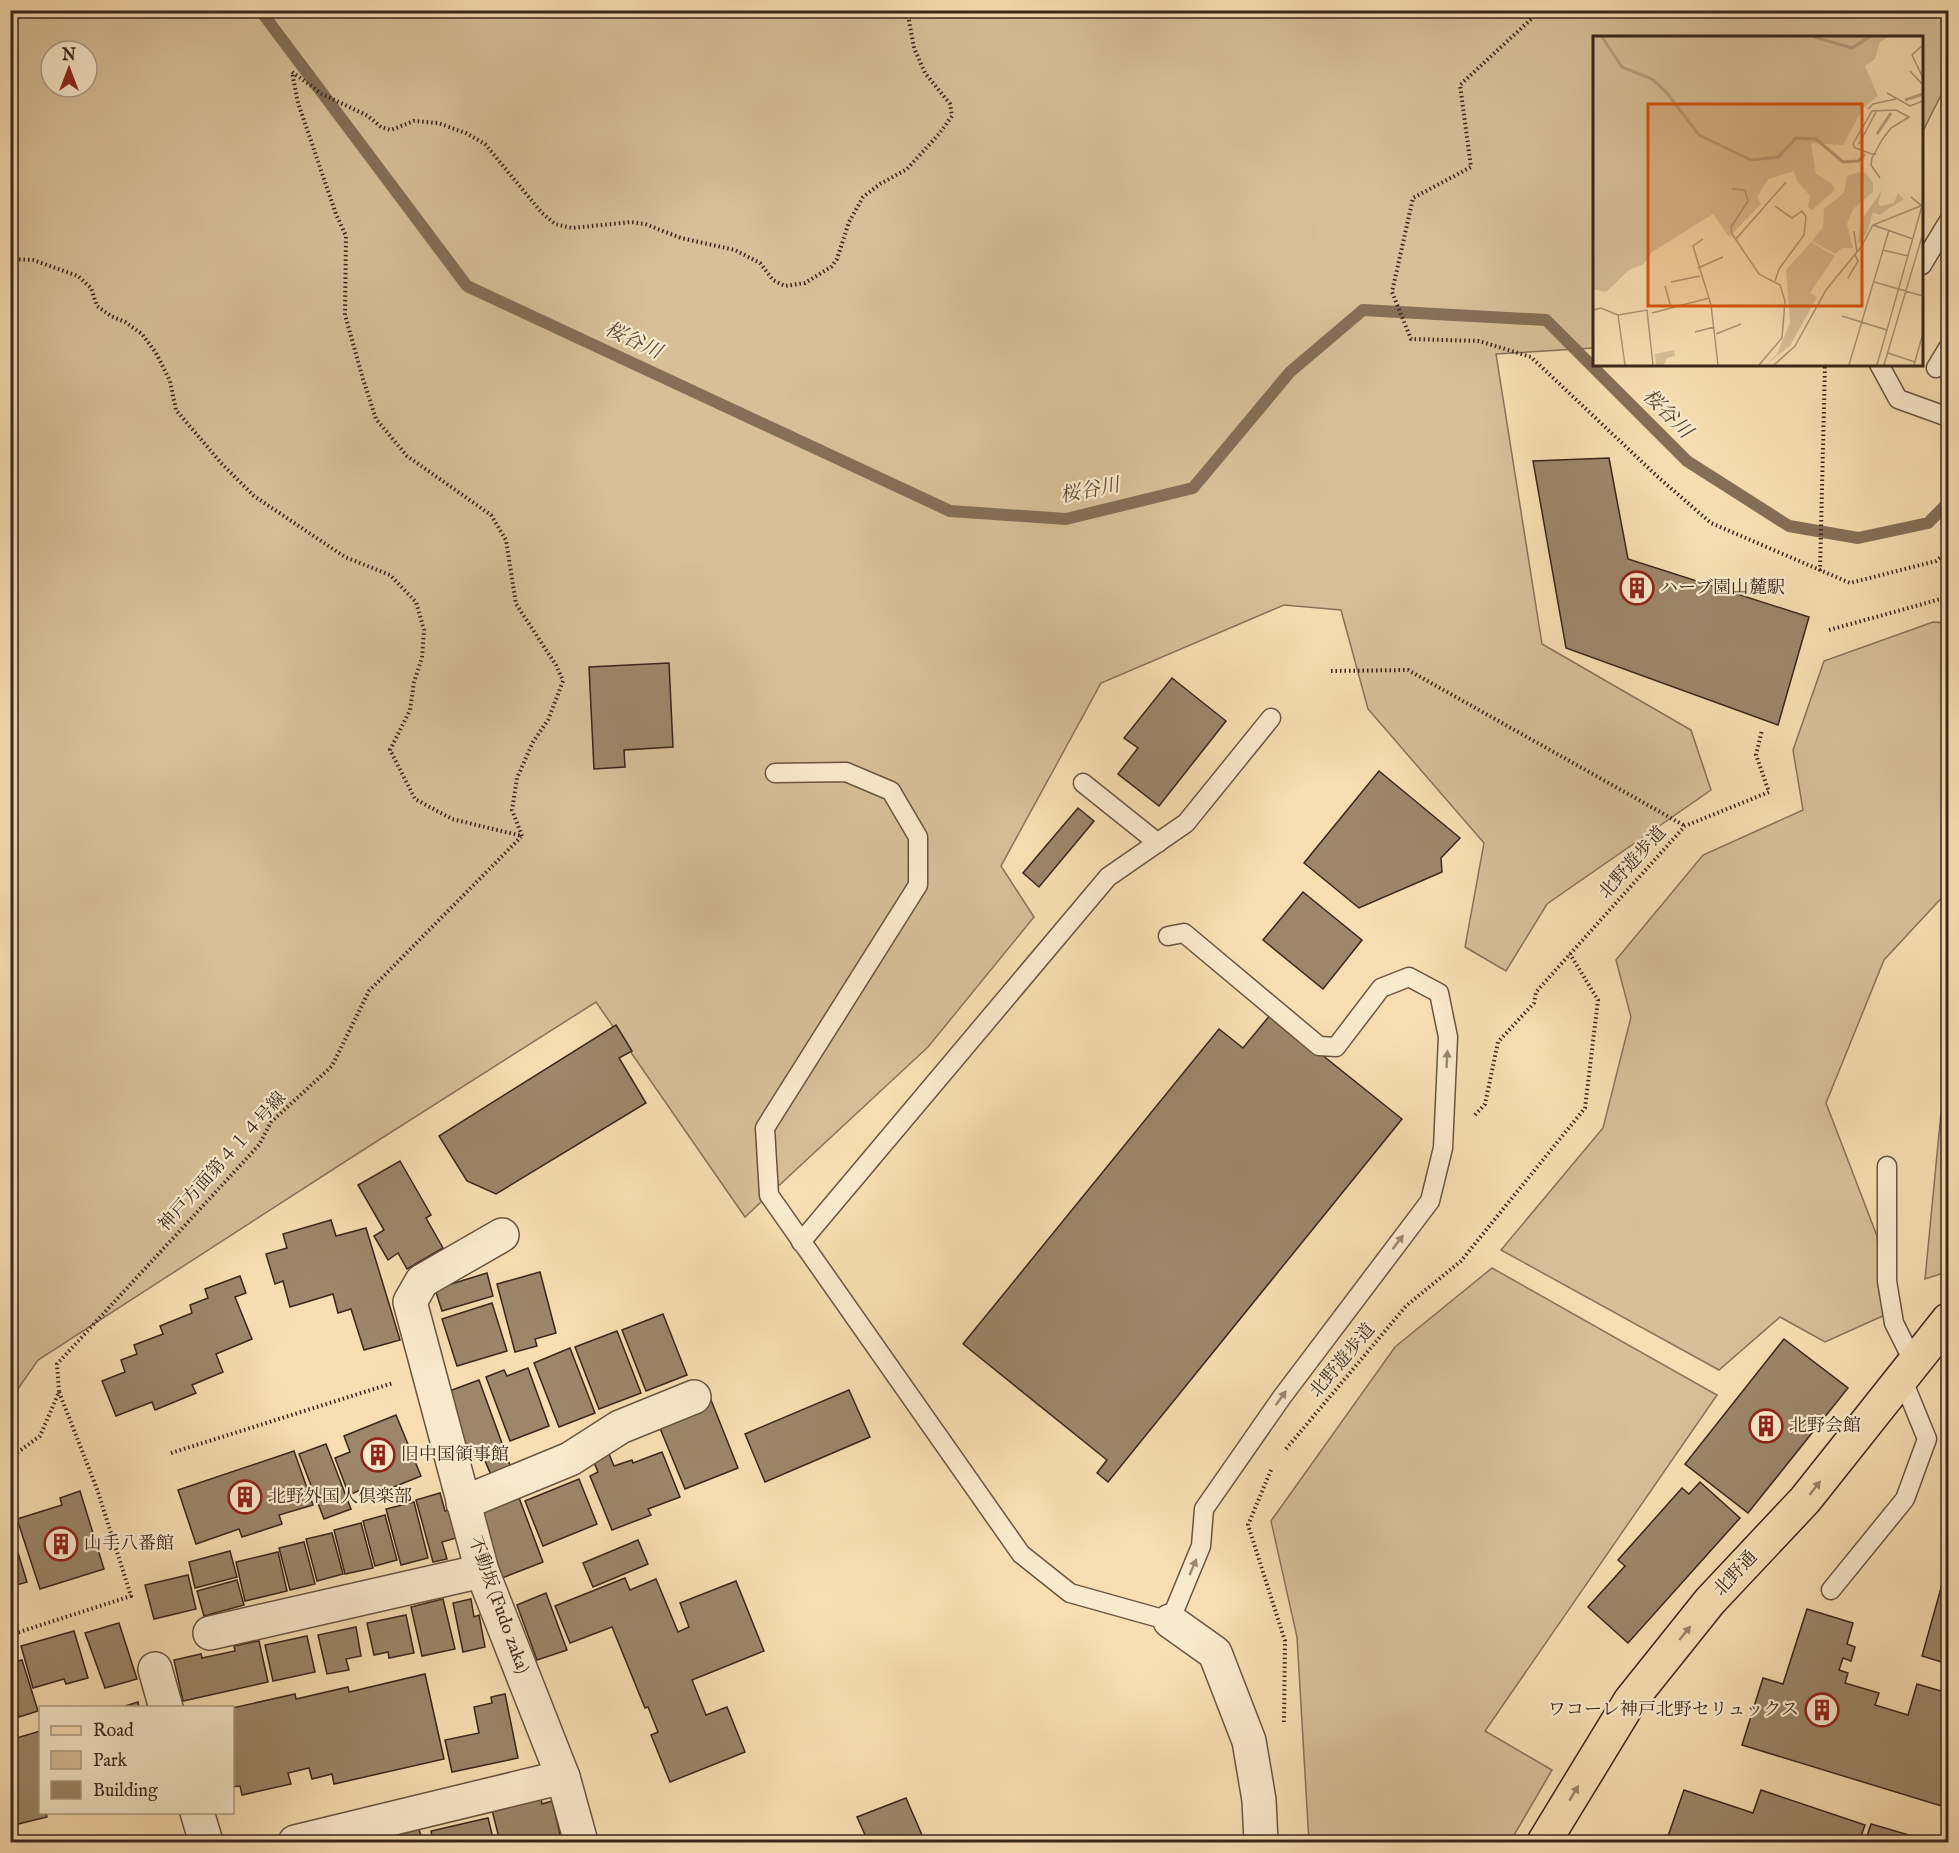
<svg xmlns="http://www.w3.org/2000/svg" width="1959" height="1853" font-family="'IM FELL English','Noto Serif JP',serif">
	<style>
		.green { fill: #d8bf98; stroke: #89725a; stroke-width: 1.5; fill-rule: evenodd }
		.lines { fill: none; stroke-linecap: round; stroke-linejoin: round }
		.stream { stroke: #856f57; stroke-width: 12 }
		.building { fill: #9d866a; stroke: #3a261c; stroke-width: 1.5 }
		.lane-casing { stroke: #6a5442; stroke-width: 21 }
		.street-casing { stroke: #6a5442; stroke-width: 36 }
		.primary-casing { stroke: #3a261c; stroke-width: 36 }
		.path { stroke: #3a261c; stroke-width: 4; stroke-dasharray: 1.5 3; stroke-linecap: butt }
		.lane { stroke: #faeacd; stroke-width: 18 }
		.street { stroke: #faeacd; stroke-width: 33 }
		.primary { stroke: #f8deb2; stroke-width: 33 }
		.oneway { fill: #9a8874 }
		.oneway2 { fill: #998267 }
		.labels { text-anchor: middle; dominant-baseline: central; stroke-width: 4.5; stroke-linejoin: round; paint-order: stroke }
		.poi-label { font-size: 18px; fill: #3a261c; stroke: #faeacd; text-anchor: start }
		.street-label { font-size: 18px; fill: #3a261c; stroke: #faeacd }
		.water-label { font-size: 20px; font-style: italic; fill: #604a3a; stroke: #faeacd }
		.inset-river { fill: none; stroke: #b79f7f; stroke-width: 3 }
		.inset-road { fill: none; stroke: #ac9476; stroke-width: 1.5 }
		.view { fill: #d7540e; fill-opacity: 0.15; stroke: #d7540e; stroke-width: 3 }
		.inset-edge { fill: none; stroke: #3a261c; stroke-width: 3 }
	</style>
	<rect width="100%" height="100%" fill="#f8deb2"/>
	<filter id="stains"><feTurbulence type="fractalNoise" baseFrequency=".00333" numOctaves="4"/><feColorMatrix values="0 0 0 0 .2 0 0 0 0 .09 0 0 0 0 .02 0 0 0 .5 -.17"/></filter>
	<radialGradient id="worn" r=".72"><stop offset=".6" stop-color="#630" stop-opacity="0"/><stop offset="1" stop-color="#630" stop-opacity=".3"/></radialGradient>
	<g class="green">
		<path d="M 11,11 L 1948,11 L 1948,81 L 1922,133 L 1922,38 L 1594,38 L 1594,348 L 1496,354 L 1542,644 L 1691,730 L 1711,790 L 1547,904 L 1506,971 L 1465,947 L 1484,843 L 1368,709 L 1341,610 L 1284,605 L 1101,683 L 1001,866 L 1034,917 L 928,1047 L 745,1217 L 596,1002 L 360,1152 L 38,1360 L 11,1399 ZM 51,51 L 87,51 L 87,87 L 51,87 Z"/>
		<polygon points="1933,622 1948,623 1948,891 1884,960 1826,1103 1877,1236 1885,1315 1825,1342 1780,1317 1719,1370 1501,1250 1603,1128 1631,1017 1616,960 1703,855 1803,810 1793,750 1824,661"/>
		<polygon points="1948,1095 1948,1268 1947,1272 1925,1279 1941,1113"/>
		<polygon points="1492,1268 1717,1395 1485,1731 1552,1770 1510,1842 1309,1842 1297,1637 1271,1521 1395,1347"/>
	</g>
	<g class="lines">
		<polyline class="stream" points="260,10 467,286 950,511 1066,519 1193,488 1290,372 1363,310 1546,320 1687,461 1789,526 1858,538 1928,523 1948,503"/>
	</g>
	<g class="building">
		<polygon points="1609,458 1628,559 1809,617 1778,725 1566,648 1533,461"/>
		<polygon points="669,663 673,747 624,750 625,767 594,769 589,667"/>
		<polygon points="1172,678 1226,721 1159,806 1118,774 1138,748 1124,738"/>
		<polygon points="1379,771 1460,838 1441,858 1442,872 1359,908 1304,863"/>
		<polygon points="1078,808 1094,821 1039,887 1023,873"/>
		<polygon points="1303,892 1362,940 1323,989 1263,940"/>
		<polygon points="1271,1014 1402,1119 1108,1482 1097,1473 1107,1460 963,1344 1219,1029 1243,1048"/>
		<polygon points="616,1025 632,1051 619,1058 646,1103 496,1194 467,1181 439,1136"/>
		<polygon points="400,1161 431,1215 426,1218 443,1248 407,1269 398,1253 388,1260 374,1236 384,1230 358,1185"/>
		<polygon points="331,1220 336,1236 366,1228 400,1340 364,1350 351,1309 338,1313 333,1294 290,1307 283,1281 275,1284 266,1254 287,1248 283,1234"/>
		<polygon points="540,1272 556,1333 535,1339 537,1346 515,1352 497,1284"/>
		<polygon points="487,1273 493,1296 442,1311 435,1289"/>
		<polygon points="240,1276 246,1293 235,1297 252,1339 216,1354 223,1372 192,1385 196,1393 155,1410 152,1402 116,1416 102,1381 125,1372 121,1360 137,1354 134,1345 163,1334 160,1326 192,1313 190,1305 208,1298 205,1289"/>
		<polygon points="492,1303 507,1351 457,1366 442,1319"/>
		<polygon points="663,1314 687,1375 646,1391 622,1330"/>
		<polygon points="617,1331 641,1393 599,1409 575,1347"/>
		<polygon points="1784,1339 1848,1388 1748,1513 1685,1464"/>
		<polygon points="570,1348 595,1413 559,1427 534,1363"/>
		<polygon points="528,1368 549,1426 510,1441 486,1377 504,1370 507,1376"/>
		<polygon points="479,1380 511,1468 491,1475 483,1456 471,1460 444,1393"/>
		<polygon points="849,1390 870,1437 765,1482 745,1434"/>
		<polygon points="711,1400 738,1468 685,1489 657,1421"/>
		<polygon points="396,1415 421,1476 369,1497 365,1488 349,1495 335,1458 350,1452 344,1436"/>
		<polygon points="326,1444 351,1509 324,1519 299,1454"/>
		<polygon points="294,1451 313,1505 279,1515 282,1524 242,1537 239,1529 196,1544 178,1490"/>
		<polygon points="662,1452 680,1497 648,1509 651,1515 612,1530 590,1476 598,1472 593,1460 609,1454 614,1466 632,1460 633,1463"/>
		<polygon points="579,1479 597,1524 543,1546 525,1501"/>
		<polygon points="1700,1482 1740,1518 1628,1643 1588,1607 1625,1566 1618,1560 1682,1488 1689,1494"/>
		<polygon points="80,1491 104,1569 40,1589 17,1519 62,1505 60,1498"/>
		<polygon points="440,1493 445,1511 448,1510 456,1538 442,1542 447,1559 433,1562 416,1500"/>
		<polygon points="518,1495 543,1562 502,1578 476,1511"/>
		<polygon points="414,1502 428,1558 401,1565 386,1509"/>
		<polygon points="385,1515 397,1560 375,1566 363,1521"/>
		<polygon points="361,1523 373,1568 345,1574 334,1530"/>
		<polygon points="10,1527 27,1582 10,1587"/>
		<polygon points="332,1533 343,1574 317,1581 306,1539"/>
		<polygon points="638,1540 648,1564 593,1587 583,1563"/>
		<polygon points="304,1542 315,1584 290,1590 279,1548"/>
		<polygon points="230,1551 237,1577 195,1588 189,1562"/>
		<polygon points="278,1552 287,1591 245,1601 236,1562"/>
		<polygon points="1948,1563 1948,1664 1922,1656"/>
		<polygon points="188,1575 196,1609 154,1619 145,1585"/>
		<polygon points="625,1578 630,1590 656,1579 678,1632 689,1627 680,1603 736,1581 764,1651 692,1680 706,1715 727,1707 745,1752 670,1782 651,1735 658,1732 648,1707 645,1708 612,1627 570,1643 555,1606"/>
		<polygon points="237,1580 244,1605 204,1616 197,1591"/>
		<polygon points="546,1593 567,1650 537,1660 517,1605"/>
		<polygon points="443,1599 455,1649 422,1656 411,1607"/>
		<polygon points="471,1599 474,1617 479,1615 485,1647 463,1652 453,1603"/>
		<polygon points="1807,1609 1853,1623 1847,1644 1855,1647 1851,1661 1843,1658 1839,1670 1848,1673 1845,1683 1879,1693 1875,1705 1908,1715 1917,1684 1948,1693 1948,1808 1742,1745 1763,1678 1783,1684"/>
		<polygon points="406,1615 414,1653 389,1658 388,1652 374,1655 367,1623"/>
		<polygon points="119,1623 137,1679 105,1688 85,1633"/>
		<polygon points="356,1627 361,1656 346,1659 349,1670 327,1674 318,1635"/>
		<polygon points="74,1631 88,1678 66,1684 64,1679 33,1688 21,1646"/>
		<polygon points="307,1636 315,1672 273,1681 265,1645"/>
		<polygon points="259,1641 268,1682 183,1701 174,1660 201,1654 202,1658 235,1651 234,1646"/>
		<polygon points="22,1660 38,1711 19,1717 16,1706 10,1708 10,1663"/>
		<polygon points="425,1674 444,1759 334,1784 332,1774 312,1779 309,1768 288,1773 291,1784 242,1795 240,1786 232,1787 232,1708 295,1694 296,1699 348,1687 349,1692"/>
		<polygon points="505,1694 518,1758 452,1772 445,1740 479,1733 474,1707 492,1703 491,1697"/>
		<polygon points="138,1702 139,1708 119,1708"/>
		<polygon points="40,1731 40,1812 46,1812 47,1817 10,1826 10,1740"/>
		<polygon points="1684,1790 1753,1813 1761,1790 1865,1825 1859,1842 1666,1842"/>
		<polygon points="540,1794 542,1804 552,1801 562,1842 500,1842 491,1806"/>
		<polygon points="906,1798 925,1842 853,1842 866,1837 857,1817"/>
		<polygon points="488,1818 494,1842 433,1842 431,1831"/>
		<polygon points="417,1823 423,1842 380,1842 392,1839 390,1831"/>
		<polygon points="1871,1824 1933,1842 1865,1842"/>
	</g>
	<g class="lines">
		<defs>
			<g id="lane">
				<polyline points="1922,265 1948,222"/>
				<polyline points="1879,364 1898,399 1948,417"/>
				<polyline points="1936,368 1948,348"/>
				<polyline points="775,773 846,772 891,791 918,837 918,885 765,1128 769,1195 1021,1554 1070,1593 1170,1621 1201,1546 1204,1509 1282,1397 1430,1201 1443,1148 1448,1037 1439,993 1409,977 1381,988 1336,1047 1319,1046 1184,933 1168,936"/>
				<polyline points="1083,783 1158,843"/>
				<polyline points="1887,1166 1887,1281 1894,1323 1914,1363"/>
				<polyline points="801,1242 1108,877 1186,823 1271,718"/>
				<polyline points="1831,1590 1905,1499 1927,1439 1902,1378"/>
			</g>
			<g id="street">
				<polyline points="502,1235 422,1281 410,1302 482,1571 563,1777 581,1842"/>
				<polyline points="463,1503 570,1459 620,1427 694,1397"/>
				<polyline points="1170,1621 1215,1653 1249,1741 1259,1800 1261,1842"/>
				<polyline points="210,1633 482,1571"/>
				<polyline points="155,1669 166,1708"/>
				<polyline points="197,1812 206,1842"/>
				<polyline points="295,1842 563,1777"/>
			</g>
			<polyline id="primary" points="1544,1842 1630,1701 1710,1601 1805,1500 1948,1320"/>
		</defs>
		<use href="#lane" class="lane-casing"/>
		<use href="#street" class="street-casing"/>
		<use href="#primary" class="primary-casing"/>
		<g class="path">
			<polyline points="1541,10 1460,85 1471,167 1413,198 1392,292 1411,339 1479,341 1531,357 1659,478 1711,523 1850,583 1936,561 1948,551"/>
			<polyline points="10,259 33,260 78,276 91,288 97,306 111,316 125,322 142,334 156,353 170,381 176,410 222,464 254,496 345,557 390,575 416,602 424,630 422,658 414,682 410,710 390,750 415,799 452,819 522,836"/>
			<polyline points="1820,571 1825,364"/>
			<polyline points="1829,630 1948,597"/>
			<polyline points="1331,671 1408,670 1685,826"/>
			<polyline points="522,836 512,810 517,778 533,742 548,720 563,681 556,665 516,604 506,540 491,515 407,456 376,419 363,379 345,315 346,236 336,214 298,103 292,72 322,94 368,116 381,127 391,130 414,121 438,123 466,133 485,144 542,213 555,224 572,228 631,222 645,224 681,238 735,250 760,263 773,280 785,286 805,283 831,267 837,259 849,222 863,197 880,184 907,169 939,134 952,116 950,104 925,73 914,48 907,10"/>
			<polyline points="1475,1115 1485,1104 1498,1042 1534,1003 1536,992 1685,826 1769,792 1756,755 1762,730"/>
			<polyline points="1286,1449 1406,1306 1461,1261 1585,1108 1598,1000 1570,954"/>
			<polyline points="171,1453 393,1383"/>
			<polyline points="10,1458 40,1436 59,1392 57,1364 259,1145 271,1122 332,1066 369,991 521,837"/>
			<polyline points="1271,1470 1248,1525 1285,1641 1284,1722"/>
			<polyline points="10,1635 131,1596 97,1489 59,1392"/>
		</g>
		<use href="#lane" class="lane"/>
		<use href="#street" class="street"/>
		<use href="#primary" class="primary"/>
	</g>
	<defs><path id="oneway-solid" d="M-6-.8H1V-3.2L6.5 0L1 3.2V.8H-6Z" transform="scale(1.5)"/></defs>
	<g class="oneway">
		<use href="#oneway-solid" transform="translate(1447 1059) rotate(-87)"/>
		<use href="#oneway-solid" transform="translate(1398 1242) rotate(-53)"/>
		<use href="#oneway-solid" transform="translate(1281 1398) rotate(-54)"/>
		<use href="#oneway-solid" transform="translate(1193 1567) rotate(-67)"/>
	</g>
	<g class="oneway2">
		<use href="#oneway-solid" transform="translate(1815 1488) rotate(-52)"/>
		<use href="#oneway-solid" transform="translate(1685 1633) rotate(-51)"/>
		<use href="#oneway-solid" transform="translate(1574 1793) rotate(-59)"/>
	</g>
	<defs>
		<symbol id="building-ring" viewBox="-11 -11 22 22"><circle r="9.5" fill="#faeacd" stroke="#8f2418" stroke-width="1.5"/><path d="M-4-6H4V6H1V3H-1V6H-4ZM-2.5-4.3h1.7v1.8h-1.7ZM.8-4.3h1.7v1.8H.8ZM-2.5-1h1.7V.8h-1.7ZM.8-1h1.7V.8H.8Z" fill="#8f2418"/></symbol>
	</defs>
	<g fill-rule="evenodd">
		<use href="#building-ring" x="1618" y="569" width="38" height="38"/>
		<use href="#building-ring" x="1747" y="1407" width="38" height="38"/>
		<use href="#building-ring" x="359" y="1436" width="38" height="38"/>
		<use href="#building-ring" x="226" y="1478" width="38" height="38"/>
		<use href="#building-ring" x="42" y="1525" width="38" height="38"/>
		<use href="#building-ring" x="1803" y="1691" width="38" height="38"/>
	</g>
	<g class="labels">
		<g class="poi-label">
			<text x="1660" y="588">ハーブ園山麓駅</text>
			<text x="1789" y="1426">北野会館</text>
			<text x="401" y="1455">旧中国領事館</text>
			<text x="268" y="1497">北野外国人倶楽部</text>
			<text x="84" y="1544">山手八番館</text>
			<text x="1799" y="1710" text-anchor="end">ワコーレ神戸北野セリュックス</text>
		</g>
		<g class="street-label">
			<text transform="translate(1633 863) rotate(-48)">北野遊歩道</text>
			<text transform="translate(223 1162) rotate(-48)">神戸方面第４１４号線</text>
			<text transform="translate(1343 1361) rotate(-50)">北野遊歩道</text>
			<text transform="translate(1736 1574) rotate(-47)">北野通</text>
			<text transform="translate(498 1605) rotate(70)">不動坂 (Fudo zaka)</text>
		</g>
		<g class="water-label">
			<text transform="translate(633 341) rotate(25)">桜谷川</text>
			<text transform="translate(1667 414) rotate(45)">桜谷川</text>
			<text transform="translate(1090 491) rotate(-11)">桜谷川</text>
		</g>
	</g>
	<g transform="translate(1593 36)">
		<rect width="330" height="330" fill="#f8deb2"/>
		<path d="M 0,1 L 295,1 L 287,6 L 282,23 L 272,30 L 285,60 L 270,72 L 250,109 L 218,107 L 223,138 L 239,148 L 242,154 L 219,174 L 215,171 L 217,160 L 204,145 L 201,135 L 175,143 L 164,162 L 168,168 L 136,201 L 120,178 L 59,216 L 51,228 L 36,234 L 13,256 L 0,253 ZM 266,136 L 273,137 L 280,147 L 280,156 L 260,173 L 254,188 L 260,212 L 249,212 L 242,218 L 219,205 L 230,191 L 231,173 L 251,157 L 254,140 ZM 289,154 L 285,168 L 288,170 L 301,167 L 305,157 L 311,163 L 286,179 L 280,176 L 274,197 L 265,208 L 268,185 ZM 218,206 L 242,220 L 217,257 L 224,261 L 197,310 L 172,329 L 184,318 L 197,287 L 193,234 ZM 81,314 L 82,320 L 74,322 L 71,329 L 63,329 L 62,318 Z" fill="#d8bf98"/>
		<path class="inset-river" d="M 9,1 L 29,31 L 59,43 L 74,57 L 106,99 L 158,124 L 185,121 L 203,102 L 223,103 L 250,126 L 265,125 L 272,118M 221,1 L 259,12 L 276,1M 312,64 L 330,58M 284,98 L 298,77"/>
		<path class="inset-road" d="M 330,9 L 319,19 L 330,42M 317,35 L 330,49M 294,57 L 317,70 L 330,65M 275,73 L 280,68 L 303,63M 266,108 L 283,76M 283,118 L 279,118 L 262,112 L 260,108 L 279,75 L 303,74 L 316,81 L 298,92 L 289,104 L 279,122 L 278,129 L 287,142M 139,153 L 152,154 L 155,165 L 138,191 L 139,198 L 166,238 L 187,249 L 192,265 L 189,302 L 166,329M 318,161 L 329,170 L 330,159M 182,170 L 199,182 L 209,175 L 213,181 L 211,199 L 186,233 L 182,245M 280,189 L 320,203M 261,195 L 264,217M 110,203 L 100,210 L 118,269 L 125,329M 142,204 L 193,146M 290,214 L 315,220M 105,232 L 130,221M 255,242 L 265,225 L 262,219M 78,246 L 107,240M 281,246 L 330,260M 72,250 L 78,271M 0,274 L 8,272 L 25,279M 59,277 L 116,262M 25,279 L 54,274 L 60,329M 25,279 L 32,329M 249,280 L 294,294M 102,296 L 121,291M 123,298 L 148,288M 295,317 L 322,326M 181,329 L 202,310 L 233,254 L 268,211 L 280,189 L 330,169M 256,329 L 296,194M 284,329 L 329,170M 291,329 L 330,197M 321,329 L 330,297"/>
		<path class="view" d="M 55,68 L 269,68 L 269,270 L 55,270 Z"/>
		<rect width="330" height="330" class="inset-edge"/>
	</g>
	<rect width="1959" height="1853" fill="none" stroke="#f8deb2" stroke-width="36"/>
	<rect x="12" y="12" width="1935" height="1829" fill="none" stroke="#3a261c" stroke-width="3"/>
	<rect x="18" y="18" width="1923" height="1817" fill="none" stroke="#3a261c" stroke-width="1.5"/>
	<rect x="39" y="1706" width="195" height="108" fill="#faeacd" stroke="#ad9c86" stroke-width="1.5"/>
	<rect x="51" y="1726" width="30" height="9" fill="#f8deb2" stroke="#ad9c86" stroke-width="1.5"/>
	<text x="93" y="1736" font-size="18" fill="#3a261c">Road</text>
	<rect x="51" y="1751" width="30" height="18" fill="#d8bf98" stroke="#ad9c86" stroke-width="1.5"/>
	<text x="93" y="1766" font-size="18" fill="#3a261c">Park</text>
	<rect x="51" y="1781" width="30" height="18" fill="#9d866a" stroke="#ad9c86" stroke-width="1.5"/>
	<text x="93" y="1796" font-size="18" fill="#3a261c">Building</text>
	<g transform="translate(69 69)"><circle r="28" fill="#faeacd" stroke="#ad9c86" stroke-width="1.5"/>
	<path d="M0-4.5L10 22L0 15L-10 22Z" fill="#8f2418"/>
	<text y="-9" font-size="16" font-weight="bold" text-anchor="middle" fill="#3a261c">N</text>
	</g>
	<rect width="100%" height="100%" filter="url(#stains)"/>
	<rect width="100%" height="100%" fill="url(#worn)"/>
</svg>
